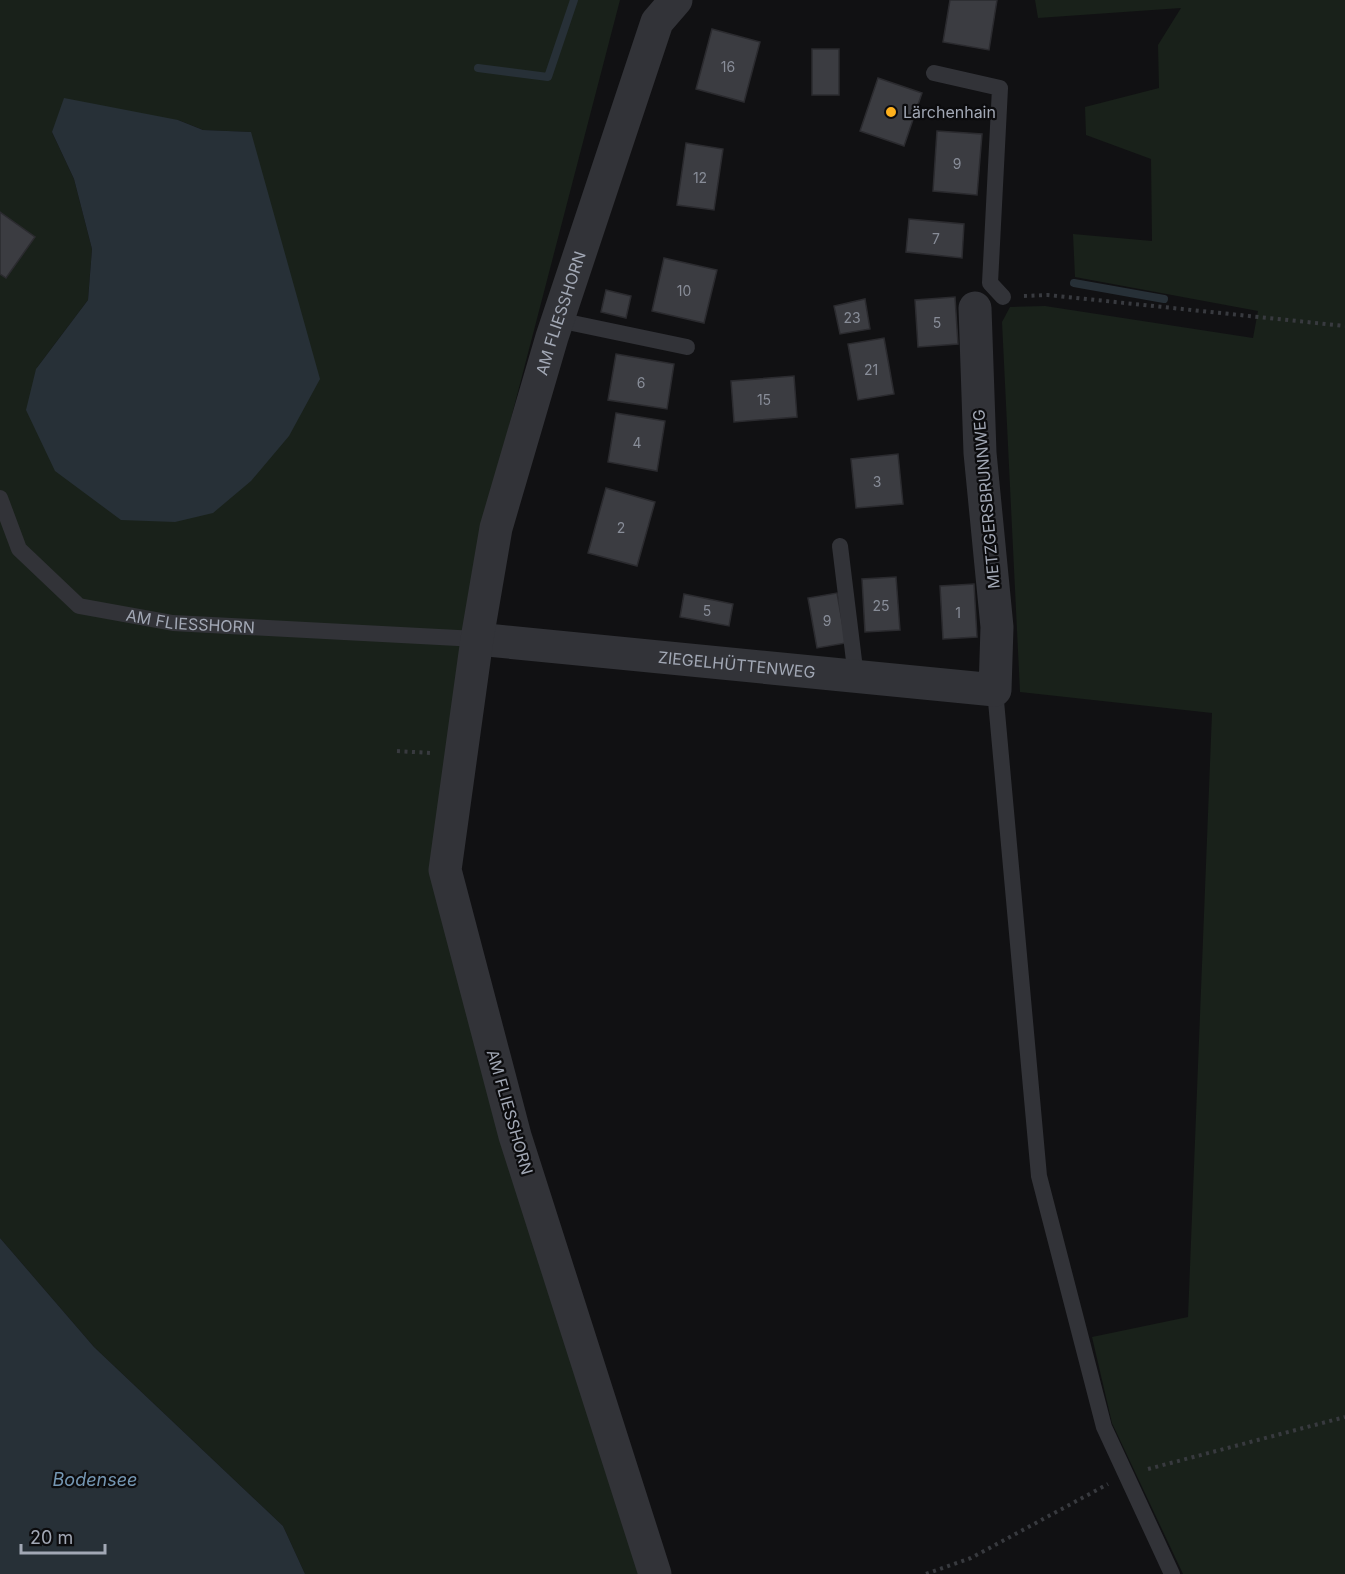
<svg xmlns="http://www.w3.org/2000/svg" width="1345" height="1574" font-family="Inter,sans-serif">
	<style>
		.green { fill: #19211a; fill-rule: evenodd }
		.water { fill: #273037 }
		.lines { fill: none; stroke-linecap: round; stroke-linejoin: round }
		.stream { stroke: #273037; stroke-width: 8 }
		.building { fill: #3b3c41; stroke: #2b2b2f; stroke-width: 1.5 }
		.path { stroke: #383a3f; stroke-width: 4; stroke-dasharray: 3 4.5; stroke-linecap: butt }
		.lane { stroke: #323338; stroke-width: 16 }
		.street { stroke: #323338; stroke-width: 33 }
		.poi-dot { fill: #ffb11d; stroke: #0c0c0e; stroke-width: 2 }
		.labels { text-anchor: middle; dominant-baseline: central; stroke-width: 4.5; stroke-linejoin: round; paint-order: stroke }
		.number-label { font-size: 14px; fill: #888d98 }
		.poi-label { font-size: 16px; fill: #a2a8b5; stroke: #0c0c0e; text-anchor: start }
		.street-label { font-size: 16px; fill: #a2a8b5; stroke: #0c0c0e }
		.water-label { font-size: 18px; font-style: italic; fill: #7597b3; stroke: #0c0c0e }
	</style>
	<rect width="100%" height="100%" fill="#111113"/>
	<g class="green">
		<path d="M 0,0 L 620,0 L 490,499 L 436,876 L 641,1574 L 305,1574 L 283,1526 L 94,1347 L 0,1238 ZM 178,120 L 203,130 L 251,132 L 36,369 L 88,300 L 92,249 L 74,179 L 52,132 Z"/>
		<polygon points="1035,0 1345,0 1345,1574 1183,1574 1112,1423 1092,1337 1188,1317 1212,713 1020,692 1002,322 1010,307 1045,306 1253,338 1258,311 1075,277 1073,234 1152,241 1151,159 1086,135 1085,107 1159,88 1158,45 1181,8 1038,18"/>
	</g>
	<g class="water">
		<polygon points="64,98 178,120 203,130 251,132 320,379 289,436 251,481 213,513 175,522 121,520 55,471 26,410 36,369 88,300 92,249 74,179 52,132"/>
		<polygon points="0,1238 94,1347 283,1526 305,1574 0,1574"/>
	</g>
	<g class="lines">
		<g class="stream">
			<polyline points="478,68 548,77 574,0"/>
			<polyline points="1074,283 1164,299"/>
		</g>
	</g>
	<g class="building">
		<polygon points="950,0 997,0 989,50 943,42"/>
		<polygon points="712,29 760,42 744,102 696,89"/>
		<rect x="812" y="49" width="27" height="46"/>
		<polygon points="878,78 922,93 904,146 860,131"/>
		<polygon points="937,131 982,134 977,195 933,191"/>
		<polygon points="686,143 723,149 714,210 677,205"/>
		<polygon points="0,212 35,237 6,278 0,274"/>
		<polygon points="909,219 964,224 962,258 906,252"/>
		<polygon points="664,258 717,270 704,323 652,311"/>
		<polygon points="606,290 631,296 626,318 601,312"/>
		<polygon points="955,297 958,344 918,347 915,300"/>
		<polygon points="865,299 870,329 840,334 834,306"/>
		<polygon points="884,338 894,394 858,400 848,344"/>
		<polygon points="616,354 674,364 667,409 608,400"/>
		<polygon points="794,376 797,417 734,422 731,381"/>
		<polygon points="616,413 665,421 657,471 608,462"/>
		<polygon points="898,454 903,504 856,508 851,459"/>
		<polygon points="606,488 655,502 637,566 588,553"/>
		<polygon points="896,577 900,630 865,632 862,579"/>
		<polygon points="974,584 977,637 943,639 940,586"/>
		<polygon points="837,593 846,643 817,648 808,598"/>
		<polygon points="684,594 733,604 729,626 680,617"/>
	</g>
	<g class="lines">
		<g class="path">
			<polyline points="1024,296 1048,295 1345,326"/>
			<polyline points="397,751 430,753"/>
			<polyline points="1148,1469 1345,1417"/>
			<polyline points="926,1574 971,1558 1108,1484"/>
		</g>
		<g class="lane">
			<polyline points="934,73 1000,88 990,283 1003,297"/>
			<polyline points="558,320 687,347"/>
			<path id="s1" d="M 0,498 L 19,549 L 79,606 L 173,623 L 477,639"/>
			<polyline points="840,546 856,677"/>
			<polyline points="995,690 1039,1176 1104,1427 1172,1574"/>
		</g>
		<g class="street">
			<path id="s2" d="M 477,639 L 995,690 L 997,627 L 980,453 L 975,308"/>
			<path id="s3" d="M 655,1574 L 515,1136 L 445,870 L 477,639 L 496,528 L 552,337 L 657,22 L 676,0"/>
		</g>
	</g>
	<circle class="poi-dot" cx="891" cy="112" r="6"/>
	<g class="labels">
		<g class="number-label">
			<text x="728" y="66">16</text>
			<text x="957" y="163">9</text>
			<text x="700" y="177">12</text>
			<text x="936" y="238">7</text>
			<text x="684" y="290">10</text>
			<text x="852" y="317">23</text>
			<text x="937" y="322">5</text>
			<text x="871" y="369">21</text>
			<text x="641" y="382">6</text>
			<text x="764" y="399">15</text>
			<text x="637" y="442">4</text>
			<text x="877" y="481">3</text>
			<text x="621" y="527">2</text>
			<text x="881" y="605">25</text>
			<text x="707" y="610">5</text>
			<text x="958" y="612">1</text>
			<text x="827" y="620">9</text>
		</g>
		<g class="poi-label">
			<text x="903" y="112">Lärchenhain</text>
		</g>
		<g class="street-label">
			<text stroke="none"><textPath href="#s3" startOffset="1305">AM FLIESSHORN</textPath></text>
			<text transform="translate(986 499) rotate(-95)">METZGERSBRUNNWEG</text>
			<text stroke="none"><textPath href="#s1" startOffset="250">AM FLIESSHORN</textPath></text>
			<text stroke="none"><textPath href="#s2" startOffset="261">ZIEGELHÜTTENWEG</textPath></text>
			<text transform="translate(510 1112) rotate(74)">AM FLIESSHORN</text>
		</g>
		<g class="water-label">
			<text x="95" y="1479">Bodensee</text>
		</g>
	</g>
	<path d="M21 1544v9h84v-9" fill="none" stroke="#a2a8b5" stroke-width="3"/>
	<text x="30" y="1544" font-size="18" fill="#a2a8b5" stroke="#0c0c0e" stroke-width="4.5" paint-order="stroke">20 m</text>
</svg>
